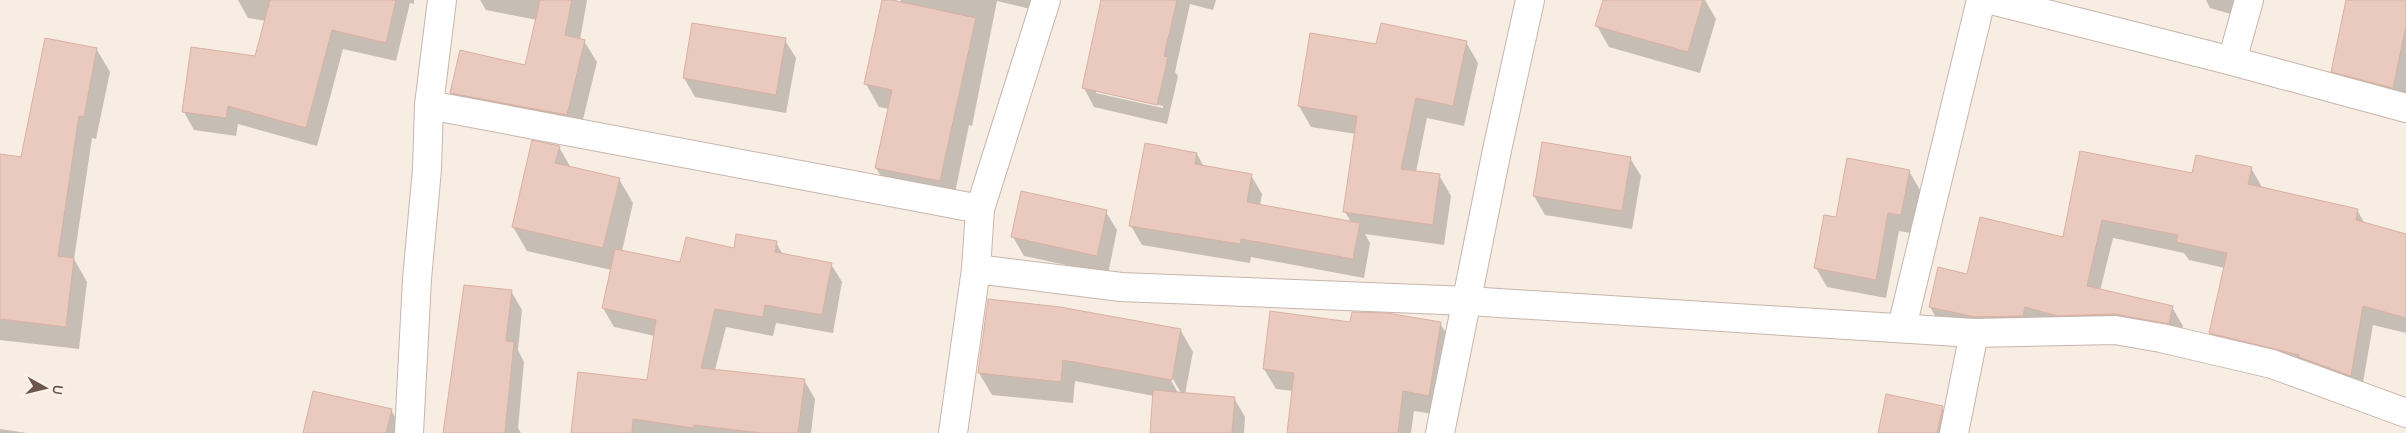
<svg xmlns="http://www.w3.org/2000/svg" width="2406" height="433" font-family="Quicksand,sans-serif">
	<style>
		.shadow { fill: #0003; fill-rule: evenodd }
		.building { fill: #eacabe; stroke: #dab0a1 }
		.lines { fill: none; stroke-linecap: round; stroke-linejoin: round }
		.street-casing { stroke: #c7b5ac; stroke-width: 30 }
		.secondary-casing { stroke: #ccb6ac; stroke-width: 30 }
		.street { stroke: #fff; stroke-width: 28 }
		.secondary { stroke: #fff; stroke-width: 28 }
	</style>
	<rect width="100%" height="100%" fill="#f8ede3"/>
	<g class="shadow">
		<polygon points="238,0 414,0 414,4 410,3 396,61 343,49 317,146 238,124 236,136 194,130 184,112 256,58 266,21 248,18"/>
		<polygon points="480,0 587,0 580,40 584,41 597,62 579,136 464,114 452,93 526,66 537,20 486,10"/>
		<polygon points="883,0 900,3 901,0 1037,0 1034,10 997,1 972,126 969,125 953,203 890,190 876,168 889,109 879,107 866,84"/>
		<path d="M 1102,0 L 1216,0 L 1213,10 L 1190,4 L 1175,72 L 1178,76 L 1167,124 L 1094,107 L 1084,88 ZM 1096,90 L 1163,106 L 1163,108 L 1096,93 Z"/>
		<polygon points="1604,0 1705,0 1716,19 1700,73 1609,47 1597,26"/>
		<polygon points="2206,0 2263,0 2260,9 2248,19 2210,8"/>
		<polygon points="2348,0 2406,0 2406,111 2346,95 2333,71"/>
		<polygon points="693,24 785,40 796,58 786,113 695,97 684,78"/>
		<polygon points="1466,42 1478,63 1464,126 1427,118 1416,172 1439,175 1451,196 1444,245 1365,234 1370,243 1364,278 1251,257 1250,263 1142,245 1131,226 1197,154 1204,167 1251,175 1262,194 1260,206 1351,222 1345,212 1356,134 1311,127 1299,106 1377,45"/>
		<polygon points="97,50 110,72 96,139 92,138 74,259 87,282 79,349 0,340 0,155 22,159"/>
		<polygon points="559,147 571,168 619,179 633,203 622,251 681,263 776,242 783,255 831,264 842,282 833,333 776,323 773,336 726,327 715,370 804,380 815,399 811,433 572,433 648,381 655,336 614,327 603,308 611,270 527,251 513,227"/>
		<polygon points="1630,158 1641,176 1632,229 1545,215 1534,196"/>
		<polygon points="2251,168 2262,187 2357,210 2365,224 2406,235 2406,333 2373,325 2361,394 2221,352 2210,333 2225,268 2189,260 2184,253 2113,238 2100,291 2172,307 2183,326 2179,342 1941,326 1930,307 1968,275 2064,238 2193,175"/>
		<polygon points="1909,171 1920,190 1911,233 1899,231 1886,298 1827,287 1816,268 1837,219"/>
		<polygon points="1106,212 1117,230 1108,274 1024,256 1013,237"/>
		<polygon points="511,291 522,310 518,350 524,362 518,428 521,433 444,433"/>
		<polygon points="1351,323 1440,323 1452,343 1440,415 1414,411 1411,433 1288,433 1293,391 1276,389 1264,369"/>
		<path d="M 1181,331 L 1193,352 L 1185,394 L 1234,398 L 1245,417 L 1244,433 L 1152,433 L 1154,396 L 1075,381 L 1073,403 L 992,395 L 979,373 ZM 1170,374 L 1181,393 L 1178,393 L 1168,375 Z"/>
		<polygon points="1942,407 1953,426 1951,433 1879,433"/>
		<polygon points="391,410 404,433 304,433"/>
		<polygon points="0,429 27,433 0,433"/>
	</g>
	<g class="building">
		<polygon points="270,0 396,0 386,43 332,30 306,128 228,106 226,118 182,112 191,47 255,56"/>
		<polygon points="540,0 572,0 565,35 585,40 567,115 450,93 460,50 525,65"/>
		<polygon points="882,0 892,0 976,18 940,181 875,168 892,90 864,84"/>
		<polygon points="1101,0 1177,0 1164,56 1168,57 1157,105 1082,88"/>
		<polygon points="1603,0 1703,0 1688,52 1595,26"/>
		<polygon points="2346,0 2406,0 2406,26 2393,88 2331,72"/>
		<polygon points="692,23 786,38 776,95 683,78"/>
		<polygon points="1381,23 1467,41 1453,106 1416,98 1401,169 1440,174 1433,225 1343,212 1357,116 1298,106 1310,33 1376,44"/>
		<polygon points="45,38 97,48 84,117 79,116 58,256 74,258 66,327 0,319 0,154 21,157"/>
		<polygon points="532,140 560,146 555,163 620,178 603,248 512,227"/>
		<polygon points="1542,142 1631,157 1622,211 1533,196"/>
		<polygon points="1145,143 1197,153 1195,164 1252,174 1247,202 1360,223 1353,259 1241,239 1240,244 1129,226"/>
		<polygon points="2080,151 2192,173 2196,155 2252,167 2248,184 2358,209 2356,220 2406,234 2406,318 2363,306 2351,376 2299,357 2299,355 2209,333 2227,253 2176,242 2178,235 2102,220 2087,286 2173,306 2169,324 2115,314 2058,316 2025,307 2023,316 1975,317 1929,307 1938,267 1967,274 1980,217 2063,237"/>
		<polygon points="1847,158 1910,170 1901,215 1888,213 1876,280 1814,268 1824,215 1836,217"/>
		<polygon points="1021,191 1107,210 1097,256 1011,237"/>
		<polygon points="736,234 777,241 775,252 832,263 822,315 765,305 763,317 715,309 701,368 805,379 798,433 761,433 694,425 694,428 633,419 632,433 571,433 578,372 647,380 656,320 602,308 615,249 680,262 686,237 734,248"/>
		<polygon points="464,285 512,290 506,341 514,342 505,433 443,433"/>
		<polygon points="988,299 1060,307 1181,329 1172,380 1063,360 1061,382 978,373"/>
		<polygon points="1270,311 1350,322 1352,312 1387,313 1441,322 1429,396 1403,391 1398,433 1287,433 1294,373 1263,369"/>
		<polygon points="1153,390 1235,397 1232,433 1150,433"/>
		<polygon points="313,391 392,409 386,433 303,433"/>
		<polygon points="1886,394 1943,406 1937,433 1878,433"/>
	</g>
	<g class="lines">
		<defs>
			<g id="street">
				<polyline points="1991,0 2232,61"/>
				<polyline points="2249,0 2232,61 2406,108"/>
				<polyline points="429,105 980,209 1046,0"/>
				<polyline points="1902,327 1981,0"/>
				<polyline points="409,433 417,279 427,169 429,105 442,0"/>
				<polyline points="953,433 976,269 1121,287 1468,301 1974,333 2115,330 2161,338 2272,364 2406,413"/>
				<polyline points="1440,433 1497,150 1530,0"/>
				<polyline points="1954,433 1974,333"/>
			</g>
			<polyline id="secondary" points="976,269 980,209"/>
		</defs>
		<use href="#street" class="street-casing"/>
		<use href="#secondary" class="secondary-casing"/>
		<use href="#street" class="street"/>
		<use href="#secondary" class="secondary"/>
	</g>
	<g transform="translate(45 388) rotate(98)" stroke="#fcf2e8" stroke-width="4" paint-order="stroke">
	<path d="M0-4L9 19L0 12L-9 19Z" fill="#6d544d"/>
	<text y="-8" font-size="14" font-weight="bold" text-anchor="middle" fill="#6d544d">U</text>
	</g>
</svg>
